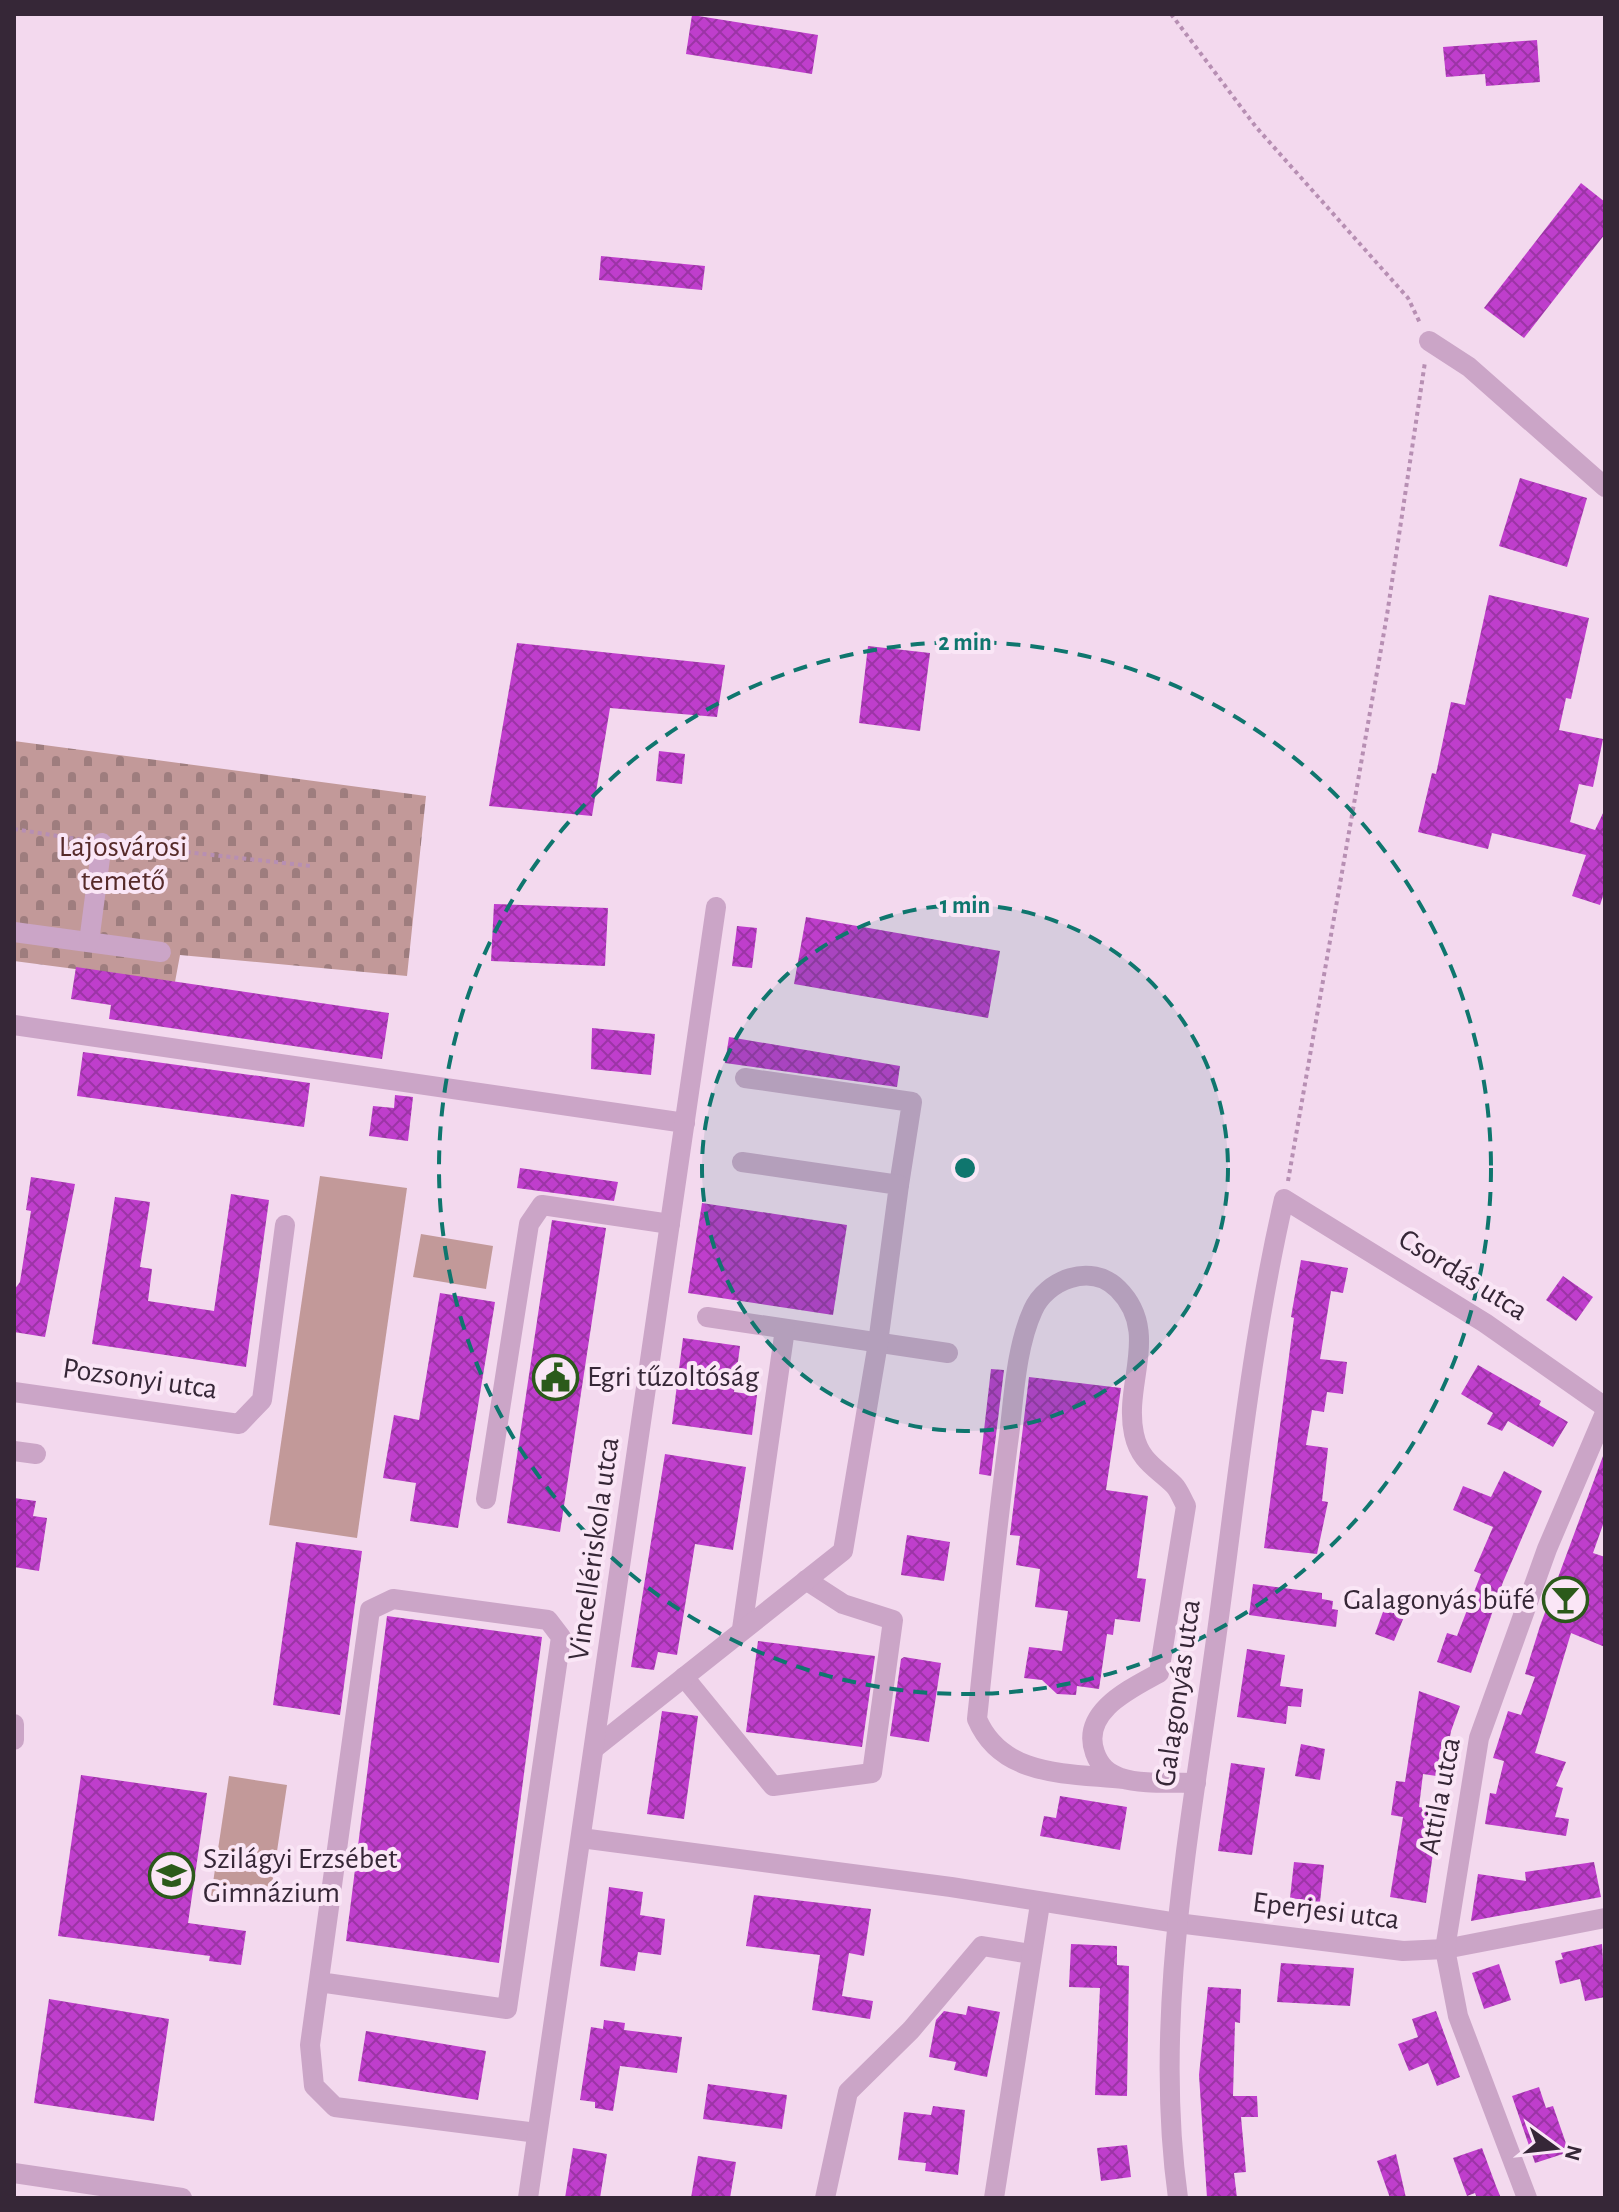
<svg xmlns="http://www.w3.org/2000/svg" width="1619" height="2212" font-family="'Alegreya Sans',sans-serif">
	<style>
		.cemetery { fill: url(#cemetery-stones) }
		.pitch { fill: #c29999 }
		.building { fill: url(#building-cross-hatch) }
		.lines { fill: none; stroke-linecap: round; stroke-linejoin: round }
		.path { stroke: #b78fb3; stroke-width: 4; stroke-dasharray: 4 4; stroke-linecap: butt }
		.minor { stroke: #cba5c7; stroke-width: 20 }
		.ring { fill: none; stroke: #0f766e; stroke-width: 4; stroke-dasharray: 14 10 }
		.labels { text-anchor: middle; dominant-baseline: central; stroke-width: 8; stroke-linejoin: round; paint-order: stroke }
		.park-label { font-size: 30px; fill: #562a29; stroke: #fae6f6 }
		.street-label { font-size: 30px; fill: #362737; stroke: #fae6f6 }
		.poi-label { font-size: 30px; fill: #362737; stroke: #fae6f6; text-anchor: start }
		.centre { fill: #0f766e; stroke: #fae6f6; stroke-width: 4 }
		.ring-label { font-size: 24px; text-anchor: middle; font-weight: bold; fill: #0f766e; stroke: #fae6f6; stroke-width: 8; stroke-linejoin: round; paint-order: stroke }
	</style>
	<defs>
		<pattern id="cemetery-stones" width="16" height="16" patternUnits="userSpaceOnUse" patternTransform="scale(2)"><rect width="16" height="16" fill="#c29999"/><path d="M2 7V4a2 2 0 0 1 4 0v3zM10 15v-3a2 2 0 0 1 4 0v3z" fill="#9e7d7e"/></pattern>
		<pattern id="building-cross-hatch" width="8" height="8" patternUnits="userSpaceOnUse" patternTransform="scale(2)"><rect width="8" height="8" fill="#bf3ecc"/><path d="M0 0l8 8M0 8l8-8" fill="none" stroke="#9c34a6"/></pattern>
	</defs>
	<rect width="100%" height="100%" fill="#f3d9ee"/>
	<polygon class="cemetery" points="14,741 426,796 407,976 180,955 175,982 14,961"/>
	<g class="pitch">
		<polygon points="320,1176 407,1188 357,1538 269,1525"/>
		<polygon points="421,1234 493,1246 486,1289 413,1277"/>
		<polygon points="229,1776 287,1785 269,1904 211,1896"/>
	</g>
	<g class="building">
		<polygon points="692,15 818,35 812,74 686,54"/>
		<polygon points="1537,40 1540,82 1486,86 1485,74 1446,77 1443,47"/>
		<polygon points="1581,183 1605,202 1605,234 1524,338 1484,308"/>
		<polygon points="601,256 705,266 702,290 599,280"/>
		<polygon points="1520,478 1587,498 1567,567 1499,546"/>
		<polygon points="1489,595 1589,618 1571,699 1566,698 1559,730 1603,739 1593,787 1579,784 1570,822 1595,830 1605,809 1605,890 1600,905 1572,896 1586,855 1492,833 1488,849 1418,832 1432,773 1436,774 1451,702 1465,705"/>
		<polygon points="517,643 725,665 717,717 610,708 592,816 489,806"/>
		<polygon points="868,646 930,653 920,731 859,723"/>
		<polygon points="659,751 685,754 682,784 656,781"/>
		<polygon points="494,904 608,908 605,966 491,961"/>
		<polygon points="806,917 1000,951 988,1018 794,984"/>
		<polygon points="737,926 757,928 752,968 732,966"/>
		<polygon points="76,967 389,1013 382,1059 109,1019 111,1005 71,999"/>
		<polygon points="592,1028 655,1034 651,1075 591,1069"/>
		<polygon points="729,1037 900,1066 897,1087 725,1063"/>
		<polygon points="83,1052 310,1083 304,1127 77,1096"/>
		<polygon points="395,1095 413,1097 408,1141 369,1136 373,1106 394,1108"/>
		<polygon points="520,1168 618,1182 614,1201 517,1188"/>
		<polygon points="31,1177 75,1184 45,1337 14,1332 14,1290 20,1282 31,1211 26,1210"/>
		<polygon points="231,1194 269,1200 246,1367 92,1344 115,1197 150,1202 140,1267 152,1269 148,1301 214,1311"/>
		<polygon points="702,1203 847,1225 833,1315 688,1293"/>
		<polygon points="552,1220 606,1228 560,1532 507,1523"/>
		<polygon points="1301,1260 1348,1268 1343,1293 1331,1291 1320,1359 1347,1362 1343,1394 1327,1392 1324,1412 1312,1410 1306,1445 1328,1448 1322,1501 1328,1502 1317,1554 1264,1548 1294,1318 1291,1317"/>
		<polygon points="1563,1276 1593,1297 1576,1321 1546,1300"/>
		<polygon points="440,1293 495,1302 458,1528 410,1521 416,1483 383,1478 394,1415 419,1420"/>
		<polygon points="683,1338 740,1346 734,1392 757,1395 752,1435 672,1424"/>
		<polygon points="1478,1365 1541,1401 1539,1405 1568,1422 1553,1447 1508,1421 1502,1431 1487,1424 1493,1413 1461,1394"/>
		<polygon points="991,1369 1004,1370 991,1476 979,1474"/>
		<polygon points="1029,1377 1121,1388 1106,1490 1148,1496 1137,1578 1146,1579 1140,1622 1115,1619 1113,1635 1107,1634 1099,1689 1077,1686 1076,1695 1057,1694 1042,1680 1024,1678 1029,1647 1062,1651 1068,1611 1035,1607 1040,1569 1016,1565 1020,1536 1010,1535"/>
		<polygon points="665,1454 746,1467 733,1550 695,1544 677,1655 658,1652 654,1670 631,1667"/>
		<polygon points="1603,1456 1605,1519 1593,1553 1605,1557 1605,1647 1571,1633 1535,1753 1566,1762 1556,1786 1563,1788 1555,1817 1569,1819 1566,1836 1485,1824 1490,1793 1496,1794 1504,1761 1493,1758 1508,1711 1521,1715 1535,1677 1525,1674 1540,1626"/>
		<polygon points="1504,1471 1542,1491 1503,1582 1471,1673 1437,1662 1447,1633 1457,1636 1481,1574 1474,1571 1493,1527 1453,1510 1463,1486 1491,1497"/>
		<polygon points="14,1498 36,1501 33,1516 47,1518 39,1571 14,1567"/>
		<polygon points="907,1535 950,1542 944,1581 901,1575"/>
		<polygon points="296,1542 362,1551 340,1715 273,1705"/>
		<polygon points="1253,1584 1322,1593 1322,1599 1333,1601 1332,1609 1338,1610 1336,1627 1249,1615"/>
		<polygon points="1384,1609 1404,1617 1394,1641 1375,1634"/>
		<polygon points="387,1616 542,1637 499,1963 346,1941"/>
		<polygon points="758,1641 875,1656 862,1747 746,1732"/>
		<polygon points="1247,1649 1285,1655 1280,1686 1303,1689 1301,1707 1288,1706 1286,1724 1237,1717"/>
		<polygon points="904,1657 941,1663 929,1742 890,1736 901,1659"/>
		<polygon points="1419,1691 1460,1706 1451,1731 1443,1777 1423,1774 1419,1807 1439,1810 1426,1903 1390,1897 1403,1817 1391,1815 1396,1781 1405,1782"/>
		<polygon points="662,1711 698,1716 684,1819 647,1814"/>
		<polygon points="1301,1744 1325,1749 1320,1780 1295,1776"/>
		<polygon points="1231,1763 1265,1768 1252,1855 1218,1851"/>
		<polygon points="81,1775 207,1793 188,1923 246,1931 241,1965 209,1961 210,1956 58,1936"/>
		<polygon points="1060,1796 1127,1807 1120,1850 1040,1836 1044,1816 1056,1818"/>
		<polygon points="1294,1862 1324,1865 1320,1902 1290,1898"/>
		<polygon points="1594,1862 1601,1897 1471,1921 1478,1874 1526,1881 1525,1872"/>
		<polygon points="609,1887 643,1892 640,1915 665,1919 661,1955 638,1952 635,1971 600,1966"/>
		<polygon points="754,1895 871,1909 864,1956 849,1953 842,1996 873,2001 870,2019 812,2010 820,1955 746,1946"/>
		<polygon points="1071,1944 1117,1946 1117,1965 1129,1966 1127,2096 1095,2095 1100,1988 1069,1987"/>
		<polygon points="1602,1944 1605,1997 1585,2001 1580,1979 1560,1984 1555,1961 1563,1959 1561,1953"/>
		<polygon points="1281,1963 1354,1968 1350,2006 1277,2002"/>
		<polygon points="1499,1964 1511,2000 1484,2009 1472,1973"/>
		<polygon points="1208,1987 1241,1989 1240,2023 1235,2022 1233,2096 1257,2096 1258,2117 1241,2117 1246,2172 1234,2173 1237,2198 1207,2198 1199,2075"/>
		<polygon points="49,1999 169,2019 154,2121 34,2103"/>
		<polygon points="968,2006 1000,2012 987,2077 954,2070 956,2062 929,2057 936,2020 944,2011 966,2015"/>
		<polygon points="1436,2011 1460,2077 1437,2086 1428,2063 1409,2071 1398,2044 1418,2037 1412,2019"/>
		<polygon points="604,2020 625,2023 624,2030 682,2037 677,2073 620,2066 613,2111 595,2108 595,2102 580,2100 591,2027 603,2029"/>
		<polygon points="366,2031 486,2051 478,2100 358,2081"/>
		<polygon points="708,2084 787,2095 782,2129 703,2119"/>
		<polygon points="1539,2087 1546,2108 1553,2106 1569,2152 1535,2163 1512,2096"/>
		<polygon points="933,2106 965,2110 958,2175 925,2171 926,2163 898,2160 904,2112 931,2115"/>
		<polygon points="1127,2145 1131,2177 1101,2181 1097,2148"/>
		<polygon points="573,2148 607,2154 600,2198 565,2198"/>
		<polygon points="1482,2148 1496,2186 1501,2198 1477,2198 1475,2193 1467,2196 1453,2158"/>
		<polygon points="1396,2154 1406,2198 1390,2198 1377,2161"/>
		<polygon points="698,2156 736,2162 730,2198 691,2198"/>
	</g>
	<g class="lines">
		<g class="path">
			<polyline points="1171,14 1256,127 1408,298 1420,323"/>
			<polyline points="14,829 83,840"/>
			<polyline points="123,845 311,866"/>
			<polyline points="1288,1181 1387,615 1425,362"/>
		</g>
		<g class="minor">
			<polyline points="1429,341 1469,367 1605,487"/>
			<polyline points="14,932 161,952"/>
			<polyline points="89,942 102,843"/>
			<polyline points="14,1025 685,1123"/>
			<polyline points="745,1078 912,1102 899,1185"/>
			<polyline points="707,1317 948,1353"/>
			<polyline points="14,1392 239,1424 262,1400 285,1225"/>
			<polyline points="14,1451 36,1454"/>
			<polyline points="486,1499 529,1224 542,1205 670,1224"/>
			<polyline points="742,1629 785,1329"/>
			<polyline points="684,1677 773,1786 872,1773 893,1620 843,1604 806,1580"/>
			<polyline points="14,1724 14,1740"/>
			<polyline points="596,1747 843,1551 878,1343 899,1185 742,1162"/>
			<path d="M 1124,1779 C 1069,1773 1002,1778 977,1719 C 987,1625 996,1530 1009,1436 C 1014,1396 1016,1347 1033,1310 C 1046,1280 1091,1262 1118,1289 C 1161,1332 1123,1383 1134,1434 C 1140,1462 1157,1468 1174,1485 C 1179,1490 1182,1499 1186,1506 L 1159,1673 C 1130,1689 1080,1712 1095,1753 C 1100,1767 1108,1773 1121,1778 C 1142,1785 1174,1782 1196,1783"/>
			<polyline points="581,1838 951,1887 1177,1923 1403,1951 1445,1949 1605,1918"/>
			<polyline points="319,1982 507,2009 561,1637 548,1620 393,1599 370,1610 310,2045 314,2086 335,2107 537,2133"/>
			<polyline points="14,2173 182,2198"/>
			<polyline points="528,2198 716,907"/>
			<polyline points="825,2198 848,2092 911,2030 982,1946 1031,1954"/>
			<polyline points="994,2198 1040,1904"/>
			<path d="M 1178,2198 C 1153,2019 1189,1837 1213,1661 C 1235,1506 1249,1351 1284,1199 L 1485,1323 L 1605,1407"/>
			<polyline points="1527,2198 1458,2016 1445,1949 1479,1738 1547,1549 1605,1413"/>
		</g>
	</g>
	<circle cx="965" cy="1168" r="263" fill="#0f766e" fill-opacity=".12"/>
	<g class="ring">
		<circle cx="965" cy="1168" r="263"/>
		<circle cx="965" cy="1168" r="526"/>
	</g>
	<defs>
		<symbol id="civic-ring" viewBox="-11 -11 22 22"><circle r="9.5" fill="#fae6f6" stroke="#2b5a1a" stroke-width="1.5"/><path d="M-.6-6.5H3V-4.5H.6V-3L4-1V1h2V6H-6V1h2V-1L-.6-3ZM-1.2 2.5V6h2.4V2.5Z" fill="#2b5a1a"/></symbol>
		<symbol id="bar-ring" viewBox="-11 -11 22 22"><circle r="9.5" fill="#fae6f6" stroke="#2b5a1a" stroke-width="1.5"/><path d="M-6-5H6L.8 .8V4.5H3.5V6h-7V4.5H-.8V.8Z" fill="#2b5a1a"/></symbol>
		<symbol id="school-ring" viewBox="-11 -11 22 22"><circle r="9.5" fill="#fae6f6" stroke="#2b5a1a" stroke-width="1.5"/><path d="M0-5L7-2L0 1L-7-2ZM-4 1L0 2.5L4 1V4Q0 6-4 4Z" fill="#2b5a1a"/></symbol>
	</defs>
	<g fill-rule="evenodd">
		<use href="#civic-ring" x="530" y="1352" width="51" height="51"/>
		<use href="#bar-ring" x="1540" y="1574" width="51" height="51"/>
		<use href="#school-ring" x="146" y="1850" width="51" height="51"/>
	</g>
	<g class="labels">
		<g class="park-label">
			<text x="123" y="847">Lajosvárosi<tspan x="123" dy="34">temető</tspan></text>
		</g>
		<g class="street-label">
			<text transform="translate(1463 1275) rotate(32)">Csordás utca</text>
			<text transform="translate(140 1379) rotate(8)">Pozsonyi utca</text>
			<text transform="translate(594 1549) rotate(-82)">Vincellériskola utca</text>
			<text transform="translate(1178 1693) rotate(-82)">Galagonyás utca</text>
			<text transform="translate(1440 1796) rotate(-79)">Attila utca</text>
			<text transform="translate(1326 1911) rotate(7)">Eperjesi utca</text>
		</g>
		<g class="poi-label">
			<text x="587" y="1377">Egri tűzoltóság</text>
			<text x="1535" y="1600" text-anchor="end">Galagonyás büfé</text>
			<text x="203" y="1859">Szilágyi Erzsébet<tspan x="203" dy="34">Gimnázium</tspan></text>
		</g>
	</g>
	<circle cx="965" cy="1168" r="12" class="centre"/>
	<g class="ring-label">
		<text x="965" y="650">2 min</text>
		<text x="965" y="913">1 min</text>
	</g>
	<rect width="1619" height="2212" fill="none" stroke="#362737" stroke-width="32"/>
	<g transform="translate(1555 2148) rotate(105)" stroke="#fae6f6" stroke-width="6" paint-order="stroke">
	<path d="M0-6L14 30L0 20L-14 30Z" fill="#362737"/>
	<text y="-12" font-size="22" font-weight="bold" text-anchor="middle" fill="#362737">N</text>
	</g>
</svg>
